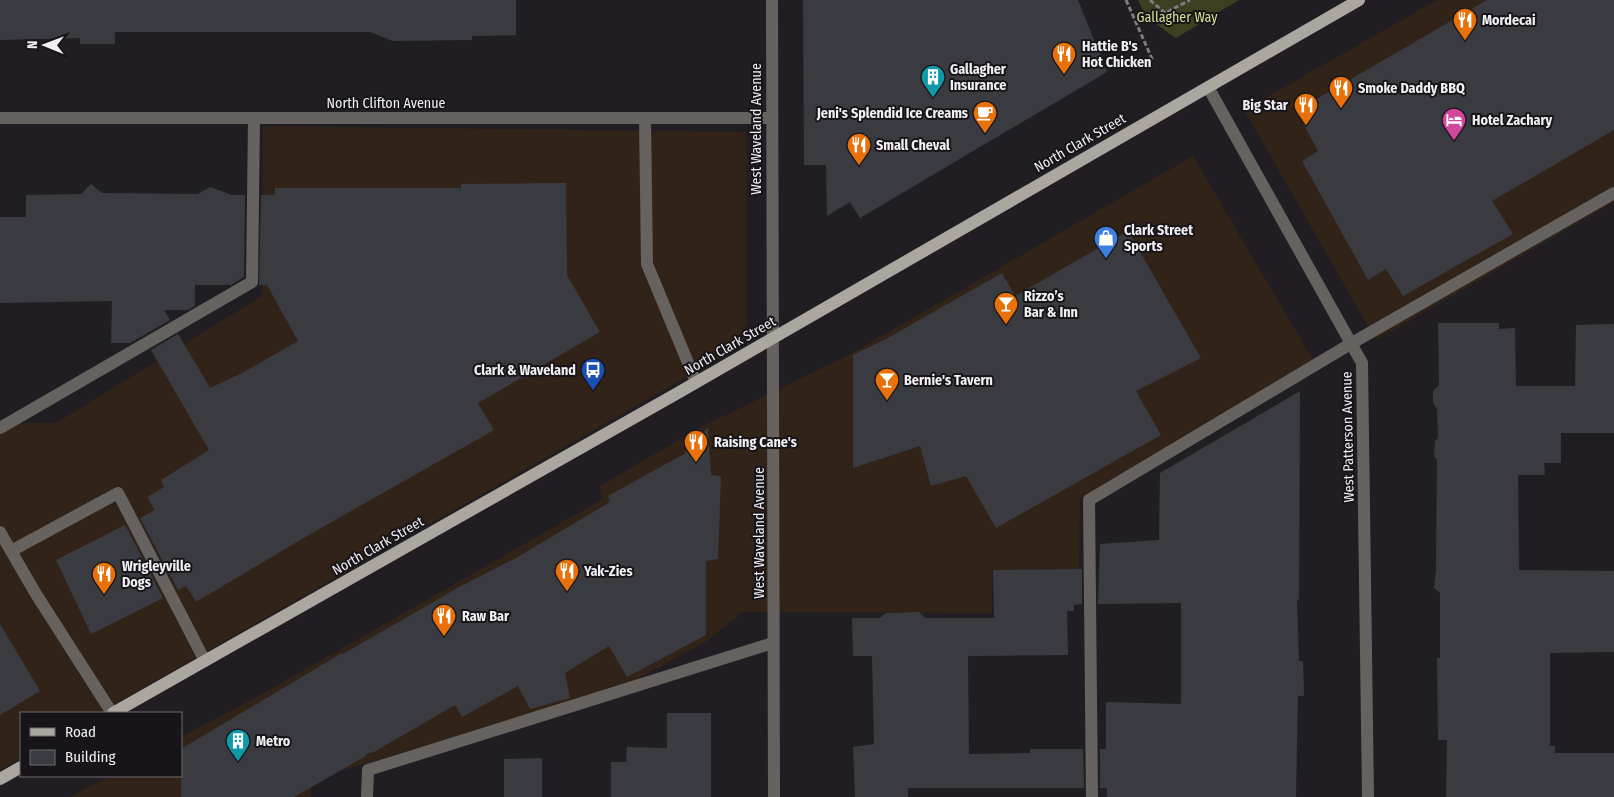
<svg xmlns="http://www.w3.org/2000/svg" width="1614" height="797" font-family="'Fira Sans Condensed',sans-serif">
	<style>
		.commercial { fill: #312317 }
		.green { fill: #3d3f20 }
		.building { fill: #3a3b41 }
		.lines { fill: none; stroke-linecap: round; stroke-linejoin: round }
		.path { stroke: #7e7b80; stroke-width: 3; stroke-dasharray: 5 2.5; stroke-linecap: butt }
		.minor { stroke: #656260; stroke-width: 12 }
		.major { stroke: #aca6a1; stroke-width: 12 }
		.labels { text-anchor: middle; dominant-baseline: central; stroke-width: 4; stroke-linejoin: round; paint-order: stroke }
		.park-label { font-size: 14px; fill: #d8df8f; stroke: #17151a }
		.poi-label { font-size: 14px; font-weight: bold; fill: #f1eff3; stroke: #17151a; text-anchor: start }
		.street-label { font-size: 14px; fill: #f1eff3; stroke: #17151a }
	</style>
	<rect width="100%" height="100%" fill="#211e23"/>
	<g class="commercial">
		<polygon points="1437,0 1614,0 1614,202 1376,340 1244,110"/>
		<polygon points="263,126 746,132 746,343 99,713 21,713 21,758 0,770 0,423 56,423 262,296"/>
		<polygon points="1193,156 1313,360 1080,498 1079,569 992,570 992,613 742,612 706,642 628,684 311,780 311,797 70,797 110,776 181,776 181,737 260,695 603,499 600,486 699,428 847,356"/>
	</g>
	<path class="green" d="M 1138,0 L 1239,0 L 1176,38 C 1162,29 1144,16 1138,0 Z"/>
	<g class="building">
		<polygon points="0,0 516,0 516,35 472,36 472,40 393,41 370,32 115,32 115,44 80,44 80,38 0,40"/>
		<polygon points="803,0 1078,0 1107,72 860,218 850,202 827,216 826,165 804,165"/>
		<polygon points="1487,0 1614,0 1614,130 1492,201 1513,234 1403,296 1386,269 1368,280 1302,161 1318,151 1296,111"/>
		<polygon points="566,183 567,275 600,332 478,403 494,430 307,536 196,602 186,586 178,590 140,518 155,510 147,497 164,487 161,480 209,450 151,350 178,334 210,388 244,372 298,341 267,285 259,285 261,195 275,195 275,188 461,188 461,184"/>
		<polygon points="91,184 102,193 198,194 210,187 232,195 245,195 244,277 231,285 195,285 195,306 187,310 164,310 170,320 130,343 111,343 112,301 0,303 0,217 26,217 26,195 81,194"/>
		<polygon points="1128,231 1201,358 1136,391 1161,435 996,528 966,476 931,486 920,446 853,468 853,355 886,339 1002,273 1015,296"/>
		<polygon points="1438,323 1499,323 1499,329 1515,328 1516,386 1575,386 1576,325 1614,324 1614,433 1561,433 1561,463 1544,463 1545,475 1518,475 1519,570 1614,571 1614,652 1550,653 1550,746 1555,746 1555,753 1614,753 1614,797 1446,797 1447,740 1438,740 1437,658 1440,658 1440,593 1434,588 1436,569 1437,459 1434,457 1435,441 1438,438 1437,409 1433,403 1433,391 1439,385"/>
		<polygon points="1300,391 1299,600 1297,600 1299,661 1303,661 1304,696 1298,696 1296,797 1107,797 1107,788 1100,788 1100,749 1106,749 1106,702 1181,704 1181,603 1098,604 1100,544 1159,540 1160,473"/>
		<polygon points="708,427 711,475 721,476 718,559 706,561 706,635 627,677 609,646 565,673 570,698 530,709 518,686 462,717 455,705 374,752 366,754 366,756 294,797 181,797 181,749 342,653 343,654 461,586 516,558 610,502 608,496 684,454"/>
		<polygon points="125,525 163,598 91,634 56,560"/>
		<polygon points="1082,569 1082,604 1074,605 1074,611 1067,611 1068,655 968,656 969,754 1030,753 1030,749 1083,749 1084,788 908,788 908,797 855,797 853,747 874,744 872,656 853,656 852,618 880,618 886,613 919,612 925,618 994,618 993,570"/>
		<polygon points="0,624 40,691 0,715"/>
		<polygon points="667,713 711,713 711,797 611,797 611,762 626,762 627,747 667,748"/>
		<polygon points="542,758 542,797 504,797 504,759"/>
	</g>
	<g class="lines">
		<g class="path">
			<polyline points="1126,0 1153,61"/>
			<polyline points="1150,0 1165,13 1190,0"/>
		</g>
		<g class="minor">
			<polyline points="772,0 774,797"/>
			<polyline points="1208,87 1362,363 1368,797"/>
			<polyline points="0,118 772,118"/>
			<polyline points="645,118 647,264 696,382"/>
			<polyline points="0,428 252,282 254,118"/>
			<polyline points="0,532 36,594 112,713"/>
			<polyline points="11,551 118,493 205,661"/>
			<polyline points="367,797 368,770 773,643"/>
			<polyline points="1092,797 1089,500 1352,343 1614,193"/>
		</g>
		<g class="major">
			<polyline points="113,713 676,394 1359,0"/>
			<polyline points="0,779 21,767"/>
		</g>
	</g>
	<defs>
		<symbol id="restaurant-pin" viewBox="-11 -11 22 30"><path d="M0 17L-7.5 6A9.5 9.5 0 1 1 7.5 6Z" fill="#e8710a" stroke="#17151a"/><path d="M-5-6h1v4h1v-4h1v4h1v-4h1v5L-1.5 .5V6h-2V.5L-5-1ZM5-6V6H3V1.5H1.5Q1.5-4 5-6Z" fill="#fff"/></symbol>
		<symbol id="building-pin" viewBox="-11 -11 22 30"><path d="M0 17L-7.5 6A9.5 9.5 0 1 1 7.5 6Z" fill="#0f9aa8" stroke="#17151a"/><path d="M-4-6H4V6H1V3H-1V6H-4ZM-2.5-4.3h1.7v1.8h-1.7ZM.8-4.3h1.7v1.8H.8ZM-2.5-1h1.7V.8h-1.7ZM.8-1h1.7V.8H.8Z" fill="#fff"/></symbol>
		<symbol id="cafe-pin" viewBox="-11 -11 22 30"><path d="M0 17L-7.5 6A9.5 9.5 0 1 1 7.5 6Z" fill="#e8710a" stroke="#17151a"/><path d="M-5.5-4.5H6V0H3Q3 3.5 0 3.5H-2.5Q-5.5 3.5-5.5 0ZM3-3.2v2h1.7v-2ZM-6 4.5H4V6H-6Z" fill="#fff"/></symbol>
		<symbol id="hotel-pin" viewBox="-11 -11 22 30"><path d="M0 17L-7.5 6A9.5 9.5 0 1 1 7.5 6Z" fill="#d1479c" stroke="#17151a"/><path d="M-6-4.5h1.5V1H6V5H4.5V3h-9V5H-6ZM-4 0a1.8 1.8 0 1 1 3.6 0ZM.5 0V-2.5h3Q6-2.5 6 0Z" fill="#fff"/></symbol>
		<symbol id="shop-pin" viewBox="-11 -11 22 30"><path d="M0 17L-7.5 6A9.5 9.5 0 1 1 7.5 6Z" fill="#3f7fe0" stroke="#17151a"/><path d="M-5-2.5h2.3a2.7 3.5 0 0 1 5.4 0H5L5.5 6h-11ZM-1.5-2.5h3a1.5 2.3 0 0 0-3 0Z" fill="#fff"/></symbol>
		<symbol id="bar-pin" viewBox="-11 -11 22 30"><path d="M0 17L-7.5 6A9.5 9.5 0 1 1 7.5 6Z" fill="#e8710a" stroke="#17151a"/><path d="M-6-5H6L.8 .8V4.5H3.5V6h-7V4.5H-.8V.8Z" fill="#fff"/></symbol>
		<symbol id="bus-pin" viewBox="-11 -11 22 30"><path d="M0 17L-7.5 6A9.5 9.5 0 1 1 7.5 6Z" fill="#1a4fb4" stroke="#17151a"/><path d="M-5-6H5V4H4V6H2V4H-2V6H-4V4H-5ZM-3.5-4V0h7V-4ZM-3.5 1.2v1.5H-2V1.2ZM2 1.2v1.5H3.5V1.2Z" fill="#fff"/></symbol>
	</defs>
	<g fill-rule="evenodd">
		<use href="#restaurant-pin" x="1451" y="6" width="28" height="38"/>
		<use href="#restaurant-pin" x="1050" y="40" width="28" height="38"/>
		<use href="#building-pin" x="919" y="63" width="28" height="38"/>
		<use href="#restaurant-pin" x="1327" y="74" width="28" height="38"/>
		<use href="#restaurant-pin" x="1292" y="91" width="28" height="38"/>
		<use href="#cafe-pin" x="971" y="99" width="28" height="38"/>
		<use href="#hotel-pin" x="1440" y="106" width="28" height="38"/>
		<use href="#restaurant-pin" x="845" y="131" width="28" height="38"/>
		<use href="#shop-pin" x="1092" y="224" width="28" height="38"/>
		<use href="#bar-pin" x="992" y="290" width="28" height="38"/>
		<use href="#bus-pin" x="579" y="356" width="28" height="38"/>
		<use href="#bar-pin" x="873" y="366" width="28" height="38"/>
		<use href="#restaurant-pin" x="682" y="428" width="28" height="38"/>
		<use href="#restaurant-pin" x="553" y="557" width="28" height="38"/>
		<use href="#restaurant-pin" x="90" y="560" width="28" height="38"/>
		<use href="#restaurant-pin" x="430" y="602" width="28" height="38"/>
		<use href="#building-pin" x="224" y="727" width="28" height="38"/>
	</g>
	<g class="labels">
		<g class="park-label">
			<text x="1177" y="17">Gallagher Way</text>
		</g>
		<g class="poi-label">
			<text x="1482" y="20">Mordecai</text>
			<text x="1082" y="46">Hattie B's<tspan x="1082" dy="16">Hot Chicken</tspan></text>
			<text x="950" y="69">Gallagher<tspan x="950" dy="16">Insurance</tspan></text>
			<text x="1358" y="88">Smoke Daddy BBQ</text>
			<text x="1288" y="105" text-anchor="end">Big Star</text>
			<text x="968" y="113" text-anchor="end">Jeni's Splendid Ice Creams</text>
			<text x="1472" y="120">Hotel Zachary</text>
			<text x="876" y="145">Small Cheval</text>
			<text x="1124" y="230">Clark Street<tspan x="1124" dy="16">Sports</tspan></text>
			<text x="1024" y="296">Rizzo’s<tspan x="1024" dy="16">Bar &amp; Inn</tspan></text>
			<text x="576" y="370" text-anchor="end">Clark &amp; Waveland</text>
			<text x="904" y="380">Bernie's Tavern</text>
			<text x="714" y="442">Raising Cane's</text>
			<text x="122" y="566">Wrigleyville<tspan x="122" dy="16">Dogs</tspan></text>
			<text x="584" y="571">Yak-Zies</text>
			<text x="462" y="616">Raw Bar</text>
			<text x="256" y="741">Metro</text>
		</g>
		<g class="street-label">
			<text x="386" y="103">North Clifton Avenue</text>
			<text transform="translate(756 129) rotate(-90)">West Waveland Avenue</text>
			<text transform="translate(1080 143) rotate(-30)">North Clark Street</text>
			<text transform="translate(730 346) rotate(-30)">North Clark Street</text>
			<text transform="translate(1348 437) rotate(-91)">West Patterson Avenue</text>
			<text transform="translate(759 533) rotate(-90)">West Waveland Avenue</text>
			<text transform="translate(378 546) rotate(-30)">North Clark Street</text>
		</g>
	</g>
	<rect x="20" y="712" width="162" height="65" fill="#17151a" stroke="#6e6c71"/>
	<rect x="30" y="728" width="25" height="8" fill="#aca6a1" stroke="#6e6c71"/>
	<text x="65" y="737" font-size="15" fill="#f1eff3">Road</text>
	<rect x="30" y="750" width="25" height="15" fill="#3a3b41" stroke="#6e6c71"/>
	<text x="65" y="762" font-size="15" fill="#f1eff3">Building</text>
	<g transform="translate(45 45) rotate(271)" stroke="#17151a" stroke-width="4" paint-order="stroke">
	<path d="M0-4L9 19L0 12L-9 19Z" fill="#f1eff3"/>
	<text y="-8" font-size="14" font-weight="bold" text-anchor="middle" fill="#f1eff3">N</text>
	</g>
</svg>
